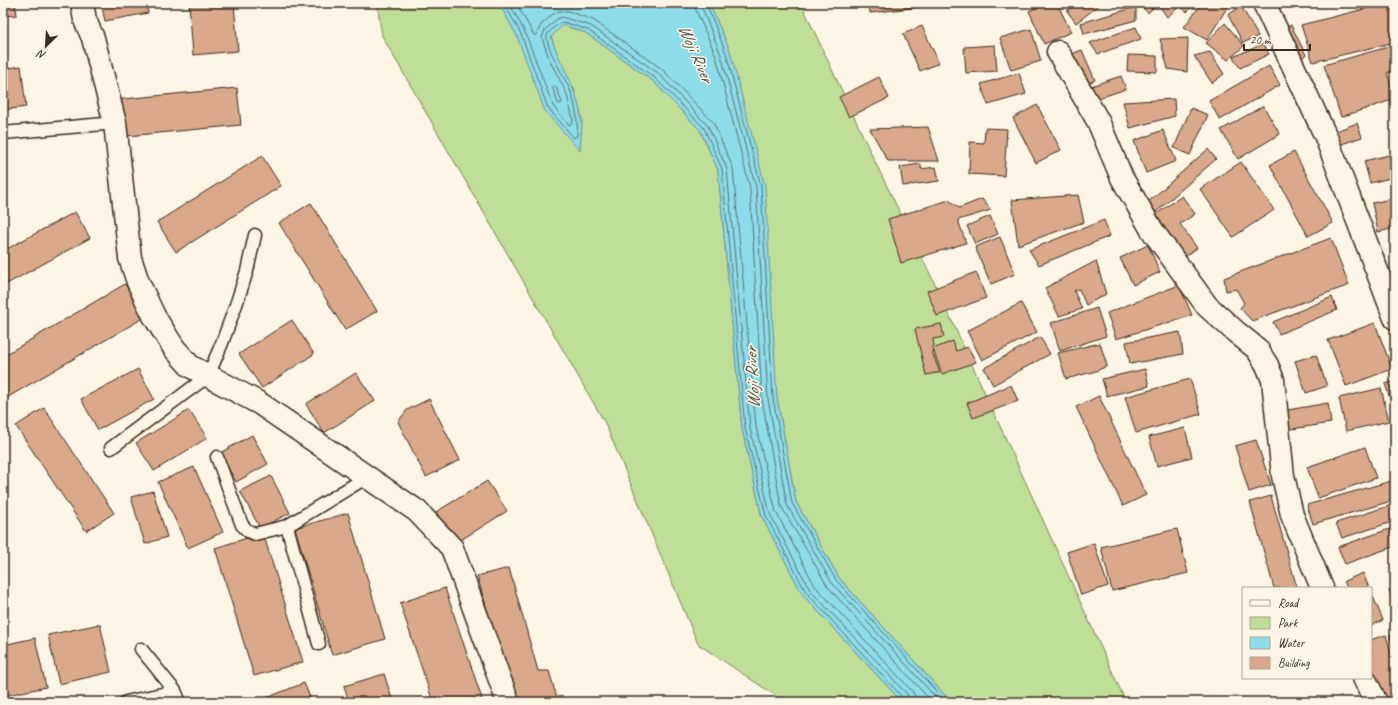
<svg xmlns="http://www.w3.org/2000/svg" width="1398" height="705" font-family="Caveat,sans-serif">
	<style>
		.green { fill: #bfde97; stroke: #7d845a }
		.water { fill: #8ddcea; stroke: #6c9598 }
		.lines { fill: none; stroke-linecap: round; stroke-linejoin: round }
		.shore { stroke: #5c7170; stroke-width: 1 }
		.building { fill: #daa98c; stroke: #3b2a1e }
		.service-casing { stroke: #3b2a1e; stroke-width: 15 }
		.minor-casing { stroke: #3b2a1e; stroke-width: 25 }
		.service { stroke: #fcf5e5; stroke-width: 12 }
		.minor { stroke: #fcf5e5; stroke-width: 22 }
		.labels { text-anchor: middle; dominant-baseline: central; stroke-width: 3; stroke-linejoin: round; paint-order: stroke }
		.water-label { font-size: 18px; font-style: italic; fill: #505651; stroke: #fcf5e5 }
	</style>
	<rect width="100%" height="100%" fill="#fcf5e5"/>
	<filter id="ink" filterUnits="userSpaceOnUse"><feTurbulence type="fractalNoise" baseFrequency=".025" numOctaves="2"/><feDisplacementMap in="SourceGraphic" scale="8" xChannelSelector="R" yChannelSelector="G"/><feConvolveMatrix kernelMatrix="1 2 1 2 8 2 1 2 1" color-interpolation-filters="sRGB"/></filter>
	<g filter="url(#ink)">
		<g class="green">
			<polygon points="377,3 499,3 580,150 582,118 574,89 558,58 551,36 563,25 586,33 653,81 700,130 718,170 742,429 762,517 803,595 902,702 785,702 698,644 605,423 382,36"/>
			<polygon points="709,3 801,3 877,166 936,286 1126,702 951,702 839,578 796,502 777,398 730,51"/>
		</g>
		<path class="water" d="M 499,3 L 709,3 L 730,51 L 765,186 L 777,398 L 796,502 L 839,578 L 951,702 L 902,702 L 803,595 L 762,517 L 742,429 L 718,170 L 700,130 L 653,81 L 586,33 L 563,25 L 551,37 C 560,64 577,88 581,117 C 583,128 580,140 580,151 L 545,111 L 517,36 Z"/>
		<g class="lines">
			<g class="shore">
				<path d="M 504,3 L 521,34 L 548,108 L 574,138 L 577,136 C 578,121 576,105 570,90 C 566,79 545,46 547,36 C 548,31 559,23 563,22 L 588,30 L 655,78 L 704,128 L 722,169 L 745,428 L 766,516 L 806,592 L 903,698 L 904,702"/>
				<polyline points="509,3 525,32 553,106 569,125 572,124 573,119 566,92 550,61 542,38 545,30 557,19 562,17 591,26 658,73 708,126 727,169 750,428 770,514 810,590 907,694 909,702"/>
				<polyline points="516,3 534,35 536,35 541,25 553,14 559,11 568,11 593,20 662,69 713,122 733,168 756,427 776,512 815,586 912,691 915,696 916,702"/>
				<polyline points="695,3 696,10 716,56 750,188 762,399 781,506 828,587 932,702"/>
				<polyline points="701,3 702,8 721,55 756,187 768,399 787,505 832,583 940,702"/>
				<polyline points="706,3 726,53 761,186 773,398 792,503 836,580 946,702"/>
				<polygon points="554,86 556,87 562,102 561,104 558,103 553,89"/>
			</g>
		</g>
		<g class="building">
			<polygon points="3,3 15,3 17,15 3,16"/>
			<polygon points="101,3 146,3 148,13 105,21"/>
			<polygon points="189,3 234,3 238,51 193,55"/>
			<polygon points="869,3 919,3 919,7 870,13"/>
			<polygon points="1046,3 1057,3 1071,32 1044,44 1029,11"/>
			<polygon points="1077,3 1102,3 1076,23 1067,11"/>
			<polygon points="1138,3 1157,3 1148,13"/>
			<polygon points="1159,3 1196,3 1187,12 1180,6 1167,17 1158,4"/>
			<polygon points="1202,3 1230,3 1207,40 1184,27"/>
			<polygon points="1388,3 1393,3 1395,12 1395,42 1313,62 1301,25"/>
			<polygon points="1241,6 1258,36 1243,43 1228,15"/>
			<polygon points="1136,7 1136,20 1084,34 1081,23"/>
			<polygon points="1225,23 1244,46 1228,60 1206,43"/>
			<polygon points="1291,25 1306,55 1298,59 1283,29"/>
			<polygon points="922,26 939,63 920,71 903,34"/>
			<polygon points="1136,27 1141,39 1098,54 1090,43"/>
			<polygon points="1031,29 1041,61 1011,70 1000,38"/>
			<polygon points="1188,38 1187,72 1168,69 1160,39"/>
			<polygon points="1263,44 1269,54 1240,68 1233,57"/>
			<polygon points="995,45 997,71 966,73 964,47"/>
			<polygon points="1395,45 1395,70 1387,73 1395,99 1341,117 1324,65"/>
			<polygon points="1082,50 1095,80 1082,86 1069,55"/>
			<polygon points="1210,52 1224,74 1212,83 1194,56"/>
			<polygon points="1128,55 1157,56 1157,72 1127,71"/>
			<polygon points="21,66 26,107 3,110 3,69"/>
			<polygon points="1269,66 1280,85 1220,120 1209,101"/>
			<polygon points="1019,73 1026,94 988,105 981,84"/>
			<polygon points="1121,76 1126,89 1093,100 1088,87"/>
			<polygon points="879,77 889,98 849,117 839,97"/>
			<polygon points="237,88 241,125 107,138 103,101"/>
			<polygon points="1174,99 1175,116 1130,128 1123,102"/>
			<polygon points="1037,105 1061,150 1036,163 1013,118"/>
			<polygon points="1263,106 1280,134 1238,159 1221,130"/>
			<polygon points="1191,108 1208,115 1190,155 1174,148"/>
			<polygon points="1357,123 1362,137 1336,146 1331,133"/>
			<polygon points="928,127 939,161 888,161 870,129"/>
			<polygon points="985,128 1007,129 1004,176 969,174 970,142 984,143"/>
			<polygon points="1163,130 1176,161 1146,173 1134,141"/>
			<polygon points="1208,149 1216,159 1156,212 1147,203"/>
			<polygon points="1294,152 1333,223 1308,236 1270,165"/>
			<polygon points="1389,155 1394,177 1370,183 1364,161"/>
			<polygon points="262,156 281,186 176,252 157,222"/>
			<polygon points="1241,162 1274,210 1233,237 1200,189"/>
			<polygon points="921,164 921,169 936,167 939,181 903,186 900,167"/>
			<polygon points="1078,195 1084,222 1018,245 1012,200"/>
			<polygon points="1182,196 1195,214 1180,224 1197,248 1179,261 1149,219"/>
			<polygon points="1395,198 1395,234 1391,229 1378,232 1372,203"/>
			<polygon points="982,199 991,210 958,220 966,243 901,263 888,219 949,200 959,208"/>
			<polygon points="311,203 377,311 345,330 279,223"/>
			<polygon points="75,212 90,238 3,286 3,251"/>
			<polygon points="990,216 998,234 975,244 967,226"/>
			<polygon points="1104,220 1110,236 1039,265 1029,250"/>
			<polygon points="1000,237 1015,274 991,284 975,247"/>
			<polygon points="1331,238 1349,285 1252,321 1240,308 1244,303 1236,289 1226,291 1224,278"/>
			<polygon points="1148,245 1160,272 1133,285 1120,258"/>
			<polygon points="1096,261 1106,294 1086,305 1079,289 1074,291 1082,309 1059,316 1045,288"/>
			<polygon points="1395,268 1395,292 1386,271"/>
			<polygon points="976,272 986,298 937,316 927,291"/>
			<polygon points="125,284 145,317 3,400 3,356"/>
			<polygon points="1179,285 1192,315 1116,339 1107,313"/>
			<polygon points="1332,297 1337,310 1279,334 1273,322"/>
			<polygon points="1021,303 1037,332 982,360 967,331"/>
			<polygon points="1097,308 1106,336 1060,351 1051,323"/>
			<polygon points="292,320 314,354 262,388 239,354"/>
			<polygon points="1375,323 1392,369 1346,386 1328,340"/>
			<polygon points="941,324 944,337 933,339 934,346 931,349 940,373 936,373 926,375 915,329"/>
			<polygon points="1180,332 1183,354 1130,364 1126,342"/>
			<polygon points="1040,337 1050,354 993,385 984,368"/>
			<polygon points="953,341 956,351 968,347 976,362 942,374 933,349"/>
			<polygon points="1100,343 1107,366 1096,371 1066,379 1058,353"/>
			<polygon points="1316,355 1327,386 1306,393 1295,361"/>
			<polygon points="138,369 154,399 98,430 81,399"/>
			<polygon points="1145,369 1149,386 1107,396 1102,379"/>
			<polygon points="356,373 375,401 324,433 306,404"/>
			<polygon points="1190,379 1201,414 1136,433 1125,397"/>
			<polygon points="1395,381 1395,413 1385,384"/>
			<polygon points="1011,385 1018,401 973,418 967,403"/>
			<polygon points="1381,388 1389,421 1346,431 1339,398"/>
			<polygon points="1099,396 1146,495 1123,506 1076,407"/>
			<polygon points="429,399 460,460 426,477 398,422 407,410"/>
			<polygon points="1328,403 1331,423 1285,430 1282,411"/>
			<polygon points="44,408 114,513 86,531 16,426"/>
			<polygon points="189,410 207,438 154,471 136,443"/>
			<polygon points="1185,428 1192,457 1157,466 1149,437"/>
			<polygon points="252,435 268,464 236,482 220,453"/>
			<polygon points="1256,440 1271,485 1249,492 1235,446"/>
			<polygon points="1365,447 1376,478 1318,498 1307,467"/>
			<polygon points="194,467 223,532 188,548 158,482"/>
			<polygon points="271,476 290,513 260,528 240,491"/>
			<polygon points="1395,480 1395,500 1313,524 1307,505"/>
			<polygon points="487,481 507,511 456,543 436,512"/>
			<polygon points="153,491 167,537 145,544 131,497"/>
			<polygon points="1271,496 1297,588 1274,588 1250,502"/>
			<polygon points="1395,504 1395,521 1342,538 1336,523"/>
			<polygon points="348,513 385,639 332,655 295,528"/>
			<polygon points="1395,527 1395,546 1345,564 1338,547"/>
			<polygon points="1177,529 1188,573 1112,591 1101,547"/>
			<polygon points="263,533 303,662 254,676 215,548"/>
			<polygon points="1094,543 1108,586 1081,595 1067,552"/>
			<polygon points="3,561 7,598 3,599"/>
			<polygon points="509,568 538,671 549,671 558,702 515,702 477,576"/>
			<polygon points="1363,573 1369,588 1347,588 1344,581"/>
			<polygon points="445,588 483,702 433,702 400,603"/>
			<polygon points="1395,588 1395,602 1392,598 1389,590"/>
			<polygon points="1371,592 1383,620 1371,626"/>
			<polygon points="100,624 111,672 59,684 48,635"/>
			<polygon points="1395,634 1395,660 1390,635"/>
			<polygon points="1386,635 1395,668 1395,698 1382,702 1371,678 1371,642 1373,639"/>
			<polygon points="35,638 46,687 3,696 3,645"/>
			<polygon points="384,674 393,702 349,702 344,686"/>
			<polygon points="304,683 312,702 256,702"/>
		</g>
		<g class="lines">
			<defs>
				<g id="service">
					<polyline points="3,133 115,123"/>
					<polyline points="111,448 208,376 222,343 237,302 247,271 255,235"/>
					<polyline points="217,457 242,525 248,531 255,534 287,526 367,477"/>
					<polyline points="287,526 319,644"/>
					<polyline points="141,649 175,691 180,702"/>
					<polyline points="126,702 175,691"/>
				</g>
				<g id="minor">
					<polyline points="82,3 85,20 93,38 115,123 130,258 138,282 154,316 174,348 190,366 259,403 417,511 452,548 508,702"/>
					<polyline points="1264,3 1326,137 1395,318"/>
					<polyline points="1058,52 1098,121 1122,178 1152,230 1207,306 1236,332 1257,349 1267,365 1273,380 1283,476 1292,515 1322,588"/>
					<polyline points="1364,678 1376,702"/>
				</g>
			</defs>
			<use href="#service" class="service-casing"/>
			<use href="#minor" class="minor-casing"/>
			<use href="#service" class="service"/>
			<use href="#minor" class="minor"/>
		</g>
	</g>
	<g class="labels">
		<g class="water-label">
			<text transform="translate(696 53) rotate(66)">Woji River</text>
			<text transform="translate(752 378) rotate(-93)">Woji River</text>
		</g>
	</g>
	<rect width="1398" height="705" fill="none" stroke="#fcf5e5" stroke-width="16"/>
	<rect x="8" y="8" width="1382" height="689" fill="none" stroke="#3b2a1e" stroke-width="1.5" filter="url(#ink)"/>
	<rect x="1242" y="587" width="130" height="92" fill="#fcf5e5" stroke="#afa495"/>
	<rect x="1250" y="600" width="20" height="6" fill="#fcf5e5" stroke="#afa495"/>
	<text x="1278" y="607" font-size="12" fill="#3b2a1e">Road</text>
	<rect x="1250" y="617" width="20" height="12" fill="#bfde97" stroke="#afa495"/>
	<text x="1278" y="627" font-size="12" fill="#3b2a1e">Park</text>
	<rect x="1250" y="637" width="20" height="12" fill="#8ddcea" stroke="#afa495"/>
	<text x="1278" y="647" font-size="12" fill="#3b2a1e">Water</text>
	<rect x="1250" y="657" width="20" height="12" fill="#daa98c" stroke="#afa495"/>
	<text x="1278" y="667" font-size="12" fill="#3b2a1e">Building</text>
	<g transform="translate(46 46) rotate(205)" stroke="#fcf5e5" stroke-width="3" paint-order="stroke">
	<path d="M0-3L7 15L0 10L-7 15Z" fill="#3b2a1e"/>
	<text y="-6" font-size="11" font-weight="bold" text-anchor="middle" fill="#3b2a1e">N</text>
	</g>
	<path d="M1244 44v6h66v-6" fill="none" stroke="#3b2a1e" stroke-width="2"/>
	<text x="1250" y="44" font-size="12" fill="#3b2a1e" stroke="#fcf5e5" stroke-width="3" paint-order="stroke">20 m</text>
</svg>
